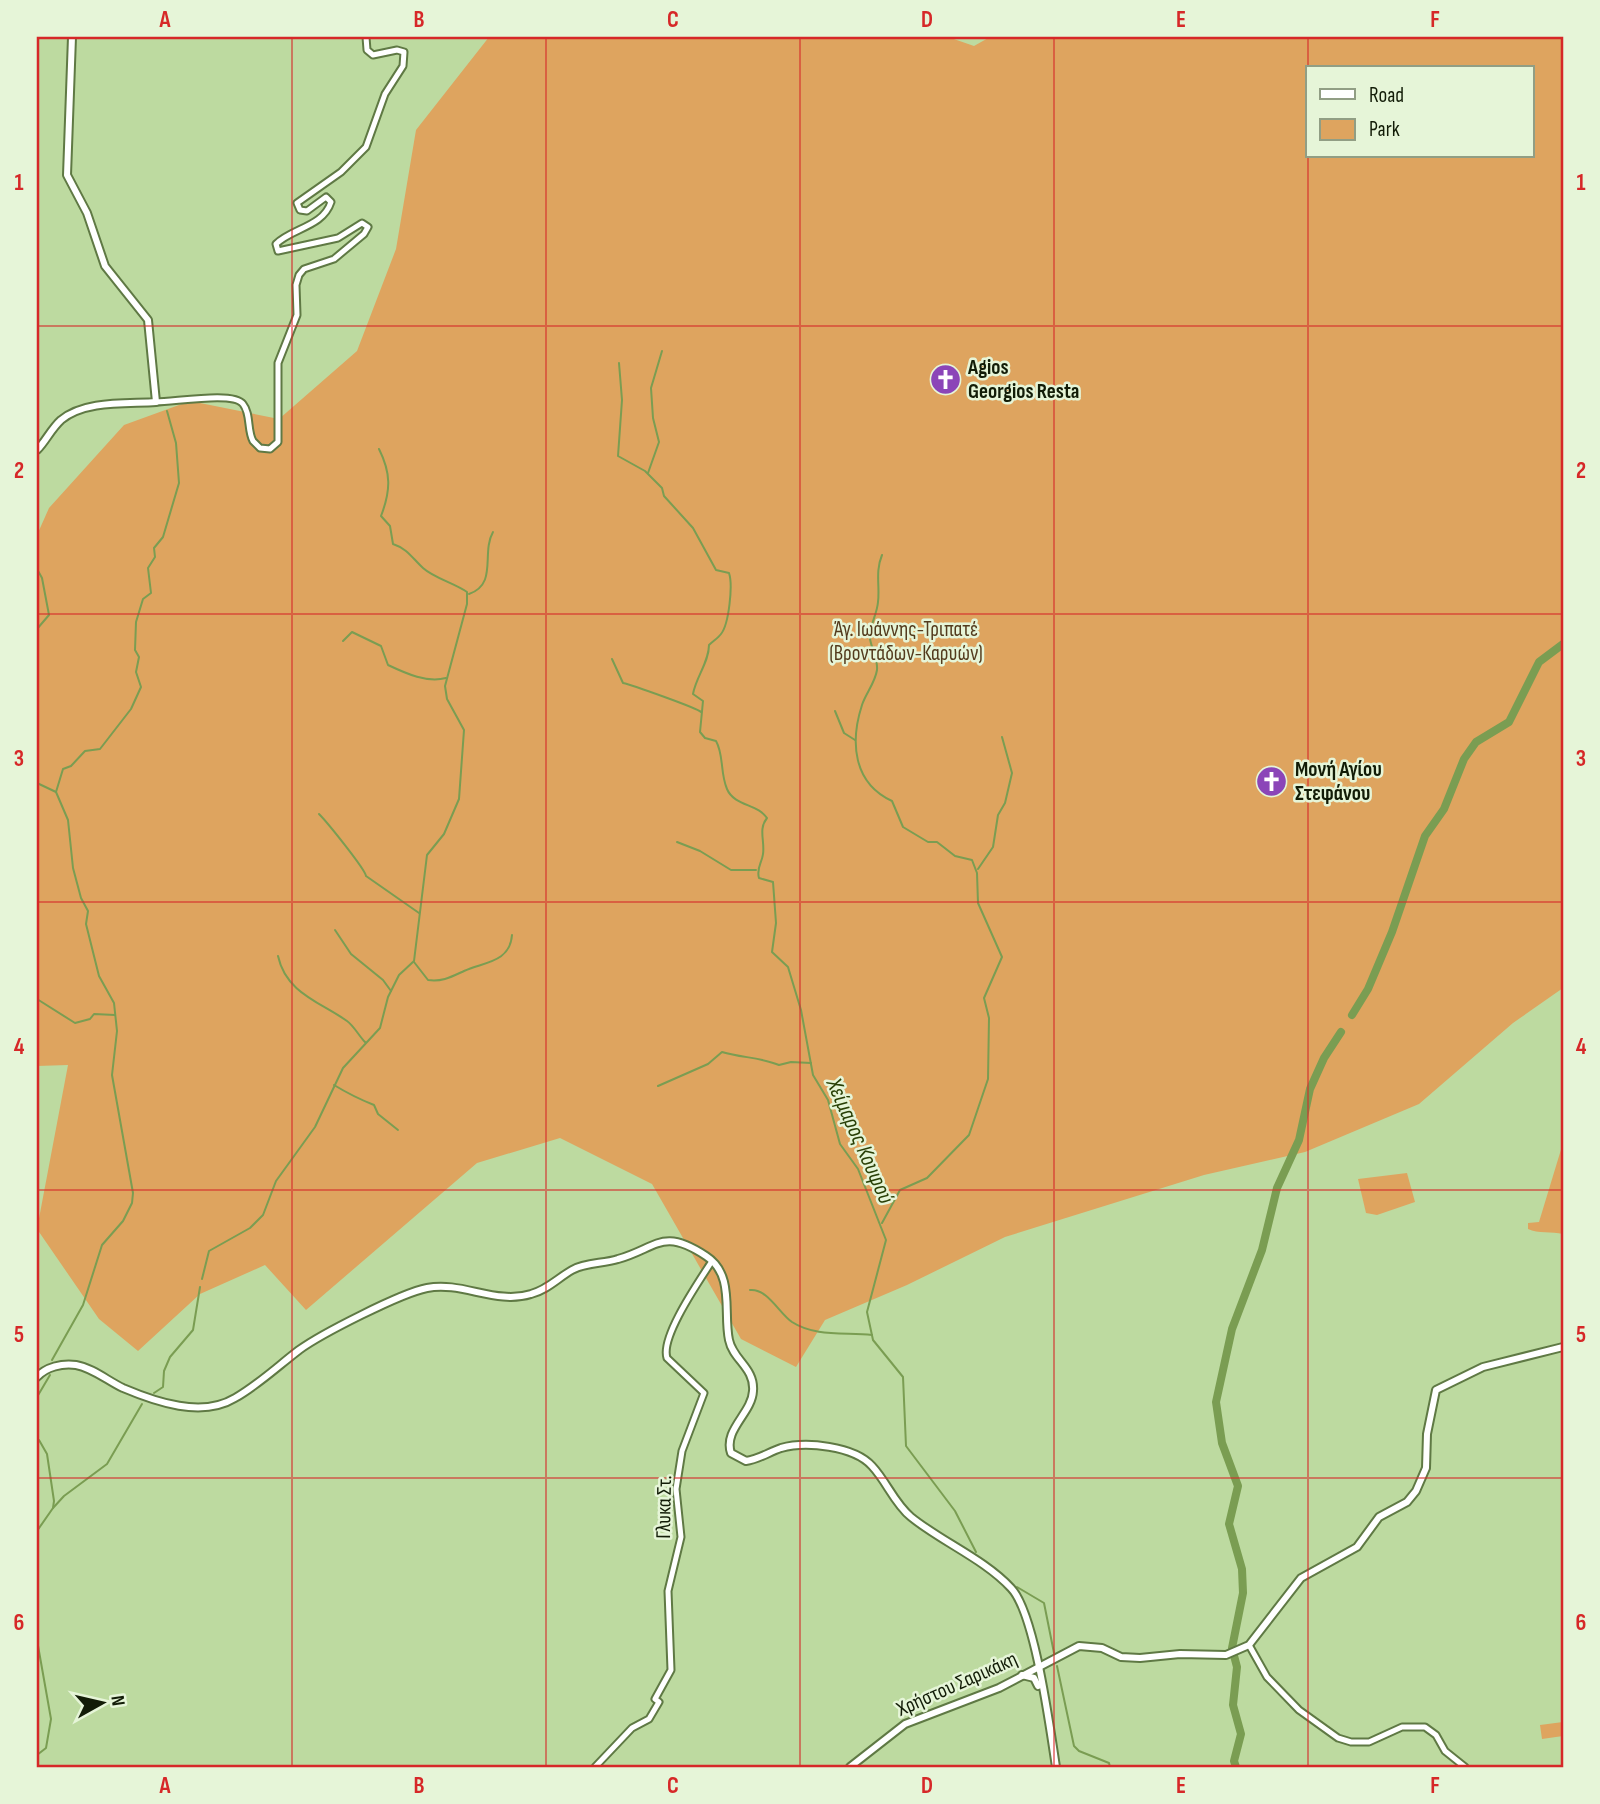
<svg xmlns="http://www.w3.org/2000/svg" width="1600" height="1804" font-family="'Sofia Sans Condensed',sans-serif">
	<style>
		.green { fill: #dea45f; fill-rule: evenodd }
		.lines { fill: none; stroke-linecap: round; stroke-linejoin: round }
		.stream { stroke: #7a9d52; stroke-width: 2 }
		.river { stroke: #7a9d52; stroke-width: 8 }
		.tertiary-casing { stroke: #5f7944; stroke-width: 9 }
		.secondary-casing { stroke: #5f7944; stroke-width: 10 }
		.tertiary { stroke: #fff; stroke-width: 5 }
		.secondary { stroke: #fff; stroke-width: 6 }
		.grid { fill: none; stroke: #d62828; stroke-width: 2; stroke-opacity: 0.55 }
		.labels { text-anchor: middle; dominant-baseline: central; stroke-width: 5; stroke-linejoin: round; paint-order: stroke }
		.poi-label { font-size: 21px; font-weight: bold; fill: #121c07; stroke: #e6f5d8; text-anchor: start }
		.park-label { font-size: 21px; fill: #533b1d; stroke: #e6f5d8 }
		.street-label { font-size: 21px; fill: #121c07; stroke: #e6f5d8 }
		.water-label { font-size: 23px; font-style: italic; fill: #294007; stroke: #e6f5d8 }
		.neatline { fill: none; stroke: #d62828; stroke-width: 2.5 }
		.grid-label { font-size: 23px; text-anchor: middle; font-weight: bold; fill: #d62828 }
	</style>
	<rect width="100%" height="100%" fill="#bddaa0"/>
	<g class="green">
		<path d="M 489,37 L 948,37 L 974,46 L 990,37 L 1563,37 L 1563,988 L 1513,1023 L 1419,1104 L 1305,1152 L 1204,1175 L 1005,1237 L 907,1285 L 825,1320 L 796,1367 L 741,1339 L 652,1184 L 560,1138 L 477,1163 L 306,1310 L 265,1265 L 200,1294 L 138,1351 L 99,1319 L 37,1229 L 68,1065 L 37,1066 L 37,535 L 49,508 L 124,425 L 190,401 L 279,419 L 357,351 L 396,249 L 416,130 ZM 1308,68 L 1532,68 L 1532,156 L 1308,156 Z"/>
		<path d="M 1563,1143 L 1563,1234 C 1552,1231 1538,1234 1528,1229 L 1528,1223 L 1539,1222 Z"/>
		<polygon points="1407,1173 1415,1202 1377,1215 1366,1213 1358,1179"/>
		<polygon points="1563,1722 1563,1736 1542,1739 1540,1725"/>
	</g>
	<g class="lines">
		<g class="stream">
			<path d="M 619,363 L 622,400 L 618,456 L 645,471 L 662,488 L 664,496 L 693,528 L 716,570 L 729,573 C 733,585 729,624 721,634 C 718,638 713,641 709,645 C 709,662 696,677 693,694 L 703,701 L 700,732 L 705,738 L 716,741 C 724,755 720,773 727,789 C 734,806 758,804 767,818 C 758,829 765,841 763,854 C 762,863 756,868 759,878 L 773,882 L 776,923 L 772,952 L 788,967 L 801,1010 L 813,1075 L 828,1100 L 840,1144 L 858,1169 L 886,1240 L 867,1312 L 873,1340 L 903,1377 L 906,1446 L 955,1511 L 976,1552"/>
			<polyline points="648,473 659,442 653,418 651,388 662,351"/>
			<path d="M 882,555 C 875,572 880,586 878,602 C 877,615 869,626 870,639 C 872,650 878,659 877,670 C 875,683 866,693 862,705 C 850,742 853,783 892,801 L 903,827 L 928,842 L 937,842 L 955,856 L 972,860 L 977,873 L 978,903 L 1002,957 L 984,998 L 989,1018 L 988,1079 L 969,1135 L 927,1178 L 900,1190 L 882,1223"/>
			<polyline points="37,569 42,578 49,615 37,629"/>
			<path d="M 469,594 C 498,584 481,553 493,532"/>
			<path d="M 343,641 L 352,632 L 381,646 L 388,665 C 407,674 427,683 446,678"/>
			<path d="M 612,659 L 623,683 C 632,685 697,708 701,712"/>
			<polyline points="835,711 844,733 855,740"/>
			<polyline points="37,783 56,792 68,820 73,868 81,898 88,911 86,924 99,976 114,1003 117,1031 112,1075 133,1193 132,1203 123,1221 102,1245 83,1305 52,1360"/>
			<polyline points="56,792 63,769 71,766 85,751 100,749 131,709 141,687 136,672 139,657 135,650 136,622 143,599 151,593 148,568 155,557 154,548 163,537 179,483 176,443 167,411"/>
			<path d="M 319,814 C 327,822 365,869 366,876 L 419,913"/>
			<polyline points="677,842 700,851 731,870 756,870"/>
			<polyline points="978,869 993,847 998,815 1005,803 1012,773 1002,737"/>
			<polyline points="335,930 351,954 383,980 391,991"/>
			<path d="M 278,956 C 286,993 320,1002 347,1021 C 354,1026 359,1036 365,1042"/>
			<path d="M 414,962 L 428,980 C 442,982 451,977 464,971 C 483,962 510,963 512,935"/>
			<polyline points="37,999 75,1023 90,1019 94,1014 115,1015"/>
			<path d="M 334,1085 C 347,1093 359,1099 374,1105 L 378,1114 L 398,1130"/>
			<path d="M 658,1086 L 708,1064 L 722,1052 C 742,1058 760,1057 779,1065 L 791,1062 L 811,1063"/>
			<path d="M 202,1279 L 209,1251 L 250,1228 L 263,1215 L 276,1181 L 315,1127 L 343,1068 L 380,1028 L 388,997 L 399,975 L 414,961 L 427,855 L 444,834 L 459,799 L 464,730 L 447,699 L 445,686 L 467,604 L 467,592 C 454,583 434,578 423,568 C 412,558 408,549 393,544 L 390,526 L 381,516 C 391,490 391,473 379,449"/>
			<path d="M 750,1290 C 767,1288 779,1313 792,1322 C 815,1337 845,1332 872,1335"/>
			<polyline points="154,1393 163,1387 164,1371 170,1357 193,1330 200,1287"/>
			<polyline points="37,1397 50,1375"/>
			<polyline points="53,1508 64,1496 107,1464 142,1404"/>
			<polyline points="37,1531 53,1508 54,1501 47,1454 39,1440"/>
			<polyline points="1017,1587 1044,1603 1054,1653"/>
			<polyline points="37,1640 51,1719 46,1748 37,1755"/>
			<polyline points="1057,1666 1074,1746 1079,1751 1109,1763 1110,1767"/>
		</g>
		<g class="river">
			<polyline points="1352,1015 1368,989 1392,932 1425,836 1444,809 1464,759 1476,742 1509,722 1539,662 1563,644"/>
			<polyline points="1236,1767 1234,1761 1241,1734 1233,1705 1237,1667 1232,1648 1243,1593 1242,1569 1229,1524 1238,1486 1222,1443 1216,1402 1232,1329 1262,1250 1277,1188 1299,1140 1310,1089 1324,1058 1341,1032"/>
		</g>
		<defs>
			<g id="tertiary">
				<path d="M 156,402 C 175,402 234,391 243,404 C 251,414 247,430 253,441 L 260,448 L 270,449 L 278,442 L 278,363 L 297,315 L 296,285 L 299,275 L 304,269 L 334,259 L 364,234 L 368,227 L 362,223 L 338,238 L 278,251 L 276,244 C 292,228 323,227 331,202 L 326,197 L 307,211 L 300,210 L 297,203 L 341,172 L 366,147 L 385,94 L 403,66 L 404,52 L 397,50 L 373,55 L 367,50 L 366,37"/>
				<polyline points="1249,1645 1267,1677 1299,1710 1338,1738 1351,1742 1369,1742 1402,1727 1425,1727 1436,1735 1445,1751 1465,1767"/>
				<path d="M 595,1767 L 632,1728 L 649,1719 L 659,1702 L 655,1699 L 671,1670 L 668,1591 L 681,1537 L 676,1489 L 682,1451 L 704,1393 L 667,1358 C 660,1337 700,1280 712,1261"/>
			</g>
			<g id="secondary">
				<path d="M 37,450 C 46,441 51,429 61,420 C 85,400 127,404 156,402 L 148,320 L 105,266 L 87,213 L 67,175 L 72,37"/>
				<path d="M 37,1377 C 46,1367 62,1363 76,1365 C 93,1368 108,1381 123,1388 C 156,1402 202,1418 235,1398 C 258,1385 278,1366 299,1350 C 321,1334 401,1293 427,1288 C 462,1281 496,1305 531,1294 C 547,1290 558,1278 572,1270 C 586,1262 603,1264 618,1259 C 657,1248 662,1227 706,1256 C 735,1275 723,1312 729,1340 C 733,1360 755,1368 753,1391 C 752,1413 723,1430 731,1453 L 746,1461 C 759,1459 769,1452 781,1448 C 806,1441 854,1446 872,1466 C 887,1482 894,1503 911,1517 C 942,1542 984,1559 1011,1588 C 1035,1613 1050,1729 1056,1767"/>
				<polyline points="1022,1675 1034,1678 1038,1686"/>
				<polyline points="850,1767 905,1724 999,1688 1079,1646 1102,1648 1121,1657 1140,1658 1180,1654 1226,1655 1249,1645 1301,1578 1357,1547 1379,1517 1407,1502 1416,1491 1426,1468 1427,1434 1436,1390 1483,1367 1563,1347"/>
			</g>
		</defs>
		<use href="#tertiary" class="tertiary-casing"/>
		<use href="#secondary" class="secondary-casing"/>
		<use href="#tertiary" class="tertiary"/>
		<use href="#secondary" class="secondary"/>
	</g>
	<path class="grid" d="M 292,37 L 292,1767M 546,37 L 546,1767M 800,37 L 800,1767M 1054,37 L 1054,1767M 1308,37 L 1308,1767M 37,326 L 1563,326M 37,614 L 1563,614M 37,902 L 1563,902M 37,1190 L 1563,1190M 37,1478 L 1563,1478"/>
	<defs>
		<symbol id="church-disc" viewBox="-11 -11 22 22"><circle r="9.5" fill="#8b45b8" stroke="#e6f5d8"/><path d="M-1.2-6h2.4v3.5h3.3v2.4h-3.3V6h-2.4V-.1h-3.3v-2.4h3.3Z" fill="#fff"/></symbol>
	</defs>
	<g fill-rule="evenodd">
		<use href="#church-disc" x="928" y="362" width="35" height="35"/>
		<use href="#church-disc" x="1254" y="764" width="35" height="35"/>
	</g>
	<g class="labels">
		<g class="poi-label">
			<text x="968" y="367">Agios<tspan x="968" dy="24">Georgios Resta</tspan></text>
			<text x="1295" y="769">Μονή Αγίου<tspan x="1295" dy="24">Στεφάνου</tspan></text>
		</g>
		<g class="park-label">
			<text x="906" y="629">Άγ. Ιωάννης-Τριπατέ<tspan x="906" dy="24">(Βροντάδων-Καρυών)</tspan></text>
		</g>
		<g class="street-label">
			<text transform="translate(664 1507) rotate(-89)">Γλυκα Στ.</text>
			<text transform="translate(957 1684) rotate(-24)">Χρήστου Σαρικάκη</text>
		</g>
		<g class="water-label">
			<text transform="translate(860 1141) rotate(66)">Χείμαρος Κουφού</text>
		</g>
	</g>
	<rect width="1600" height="1804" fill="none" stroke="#e6f5d8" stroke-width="77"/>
	<rect x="1306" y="66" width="228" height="91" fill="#e6f5d8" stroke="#919e84" stroke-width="2"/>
	<rect x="1320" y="89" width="35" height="10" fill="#ffffff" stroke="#919e84" stroke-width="2"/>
	<text x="1369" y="102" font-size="21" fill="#121c07">Road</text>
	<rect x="1320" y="119" width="35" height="21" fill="#dea45f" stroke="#919e84" stroke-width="2"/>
	<text x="1369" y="136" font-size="21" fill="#121c07">Park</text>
	<g transform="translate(102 1703) rotate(82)" stroke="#e6f5d8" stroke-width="5" paint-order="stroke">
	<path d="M0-5L12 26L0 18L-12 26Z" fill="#121c07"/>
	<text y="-10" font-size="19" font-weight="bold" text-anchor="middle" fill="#121c07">N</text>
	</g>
	<rect x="38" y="38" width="1524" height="1728" class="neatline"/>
	<g class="grid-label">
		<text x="165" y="27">A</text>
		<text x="419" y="27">B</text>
		<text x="673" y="27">C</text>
		<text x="927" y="27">D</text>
		<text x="1181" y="27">E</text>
		<text x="1435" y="27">F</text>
		<text x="19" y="190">1</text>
		<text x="1581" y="190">1</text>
		<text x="19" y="478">2</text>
		<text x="1581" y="478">2</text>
		<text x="19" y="766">3</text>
		<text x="1581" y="766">3</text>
		<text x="19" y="1054">4</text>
		<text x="1581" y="1054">4</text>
		<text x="19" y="1342">5</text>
		<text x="1581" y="1342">5</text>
		<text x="19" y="1630">6</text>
		<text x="1581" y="1630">6</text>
		<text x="165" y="1793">A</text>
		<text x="419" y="1793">B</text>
		<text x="673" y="1793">C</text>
		<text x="927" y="1793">D</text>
		<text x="1181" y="1793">E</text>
		<text x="1435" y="1793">F</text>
	</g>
</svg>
